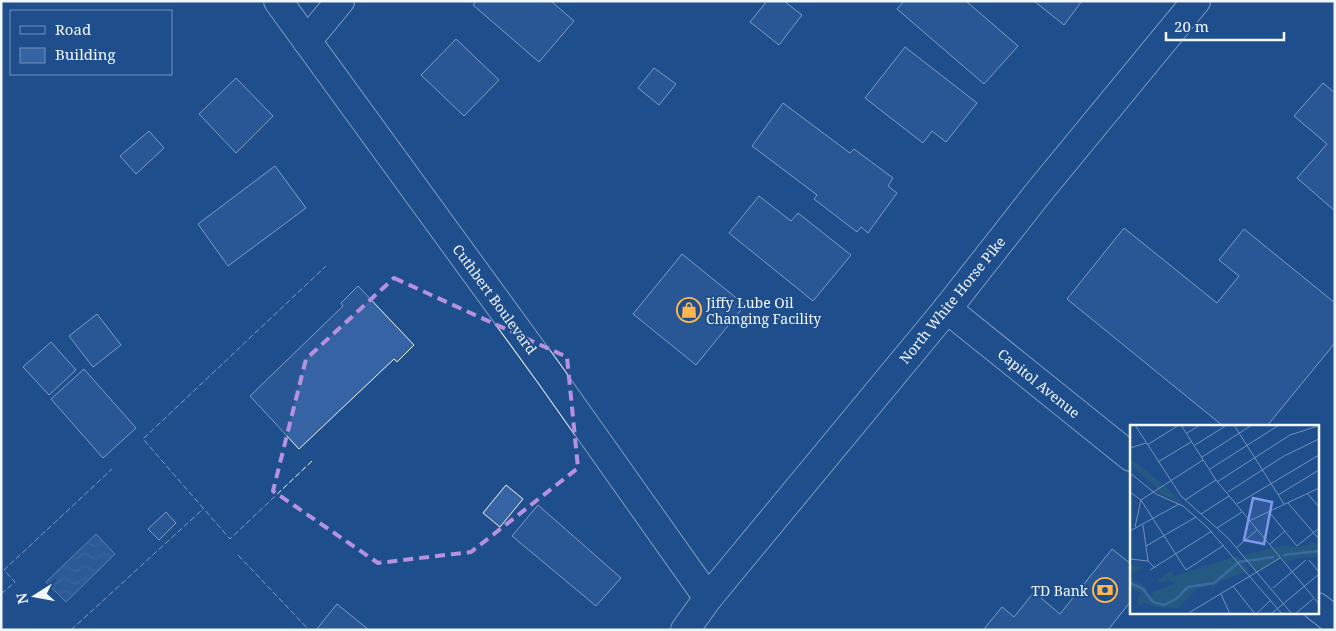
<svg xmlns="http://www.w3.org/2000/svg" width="1336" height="631" font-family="'Noto Serif',serif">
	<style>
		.water { fill: url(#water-waves); stroke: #a8bbd7 }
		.building { fill: #3563a3; stroke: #f2f6ff }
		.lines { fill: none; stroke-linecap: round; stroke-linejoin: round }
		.street-casing { stroke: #f2f6ff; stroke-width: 30 }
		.secondary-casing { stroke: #f2f6ff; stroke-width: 30 }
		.highway-casing { stroke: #f2f6ff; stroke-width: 30 }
		.street { stroke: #1f4e8c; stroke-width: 28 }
		.secondary { stroke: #1f4e8c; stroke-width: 28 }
		.highway { stroke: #1f4e8c; stroke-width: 28 }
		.fence { stroke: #f2f6ff; stroke-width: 1; stroke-dasharray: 6 2.5; stroke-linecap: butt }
		.marked { fill: none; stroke: #b691df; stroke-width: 4; stroke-dasharray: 10 6; stroke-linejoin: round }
		.labels { text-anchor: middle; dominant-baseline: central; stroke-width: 4; stroke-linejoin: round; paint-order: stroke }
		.street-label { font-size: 14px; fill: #f2f6ff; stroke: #1f4e8c }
		.poi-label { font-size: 14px; fill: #f2f6ff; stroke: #1f4e8c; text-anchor: start }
		.inset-river { fill: none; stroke: #3b69a3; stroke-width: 2.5 }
		.inset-road { fill: none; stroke: #7391ba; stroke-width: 1 }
		.view { fill: #7d9aea; fill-opacity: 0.15; stroke: #7d9aea; stroke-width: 2.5 }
		.inset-edge { fill: none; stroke: #f2f6ff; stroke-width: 2.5 }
	</style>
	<defs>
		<pattern id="water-waves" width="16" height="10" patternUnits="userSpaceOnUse" patternTransform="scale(1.25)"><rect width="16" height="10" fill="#3b69a3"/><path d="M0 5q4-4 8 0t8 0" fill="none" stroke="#587fb1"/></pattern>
	</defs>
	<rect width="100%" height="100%" fill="#1f4e8c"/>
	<polygon class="water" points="96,534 115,554 66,602 46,582"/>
	<g class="building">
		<polygon points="476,1 551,1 574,21 539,62 473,5"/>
		<polygon points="767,1 784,1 802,15 779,45 750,22"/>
		<polygon points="904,1 966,1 1018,46 984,84 897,9"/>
		<polygon points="1034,1 1082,1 1064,25"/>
		<polygon points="456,39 499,80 464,116 421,75"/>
		<polygon points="905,47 977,103 946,142 932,131 923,143 865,98"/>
		<polygon points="654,68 676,84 659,105 638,88"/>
		<polygon points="236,78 273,116 236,153 199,114"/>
		<polygon points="1323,83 1335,93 1335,211 1297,178 1327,144 1294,116"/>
		<polygon points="783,103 850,153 854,149 893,178 888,186 897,193 868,233 861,227 857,232 814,199 817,195 752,146"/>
		<polygon points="149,131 164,148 136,174 120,156"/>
		<polygon points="275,166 306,208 228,266 198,224"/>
		<polygon points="759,196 791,221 798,213 851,255 813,301 729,233"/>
		<polygon points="1124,228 1217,303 1239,276 1219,260 1244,229 1335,303 1335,343 1267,426 1223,426 1067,299"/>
		<polygon points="682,254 745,305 696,365 633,314"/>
		<polygon points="358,286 414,345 397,362 394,359 299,449 250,396 343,306 341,303"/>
		<polygon points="97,314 121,345 93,367 69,336"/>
		<polygon points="51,342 76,370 49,395 23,367"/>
		<polygon points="84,369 136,428 103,458 51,399"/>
		<polygon points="506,485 523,499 500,527 483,513"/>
		<polygon points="538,505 621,578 596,606 512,536"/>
		<polygon points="166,512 176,523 159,540 148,529"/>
		<polygon points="1112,549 1131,564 1131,601 1108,630 983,630 1002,607 1014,617 1034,592 1060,614"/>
		<polygon points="337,604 369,630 316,630"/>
	</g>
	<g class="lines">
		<defs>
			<polyline id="street" points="307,41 340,1"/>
			<g id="secondary">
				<polyline points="278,1 548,372 708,598"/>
				<polyline points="947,309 1131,457"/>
				<polyline points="1317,607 1335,621"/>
			</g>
			<polyline id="highway" points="685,630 708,598 947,309 1039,192 1196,1"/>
		</defs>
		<use href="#street" class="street-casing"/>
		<use href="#secondary" class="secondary-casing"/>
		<use href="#highway" class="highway-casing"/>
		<use href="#street" class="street"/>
		<use href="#secondary" class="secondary"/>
		<use href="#highway" class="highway"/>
		<g class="fence">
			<polyline points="312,461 230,539 143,439 326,266"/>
			<polyline points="238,555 309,630"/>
			<polyline points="1,594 15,582 4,570 112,469"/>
			<polyline points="71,630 203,509"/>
		</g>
	</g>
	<path d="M0 0H1336V631H0ZM 394,278 L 567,357 L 578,468 L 471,552 L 378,563 L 273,491 L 306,359 Z" fill="#1f4e8c" fill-opacity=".55" fill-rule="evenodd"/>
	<path class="marked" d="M 394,278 L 567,357 L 578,468 L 471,552 L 378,563 L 273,491 L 306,359 Z"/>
	<defs>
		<symbol id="shop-ring" viewBox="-11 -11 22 22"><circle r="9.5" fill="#1f4e8c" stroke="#ffb74d" stroke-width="1.5"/><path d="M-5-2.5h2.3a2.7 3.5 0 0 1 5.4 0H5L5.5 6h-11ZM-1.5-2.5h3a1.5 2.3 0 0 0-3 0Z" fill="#ffb74d"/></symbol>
		<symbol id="bank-ring" viewBox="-11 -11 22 22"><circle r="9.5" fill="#1f4e8c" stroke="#ffb74d" stroke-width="1.5"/><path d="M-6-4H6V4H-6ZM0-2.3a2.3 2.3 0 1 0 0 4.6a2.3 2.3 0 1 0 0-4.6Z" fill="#ffb74d"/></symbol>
	</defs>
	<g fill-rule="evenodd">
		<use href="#shop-ring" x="675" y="296" width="28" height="28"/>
		<use href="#bank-ring" x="1091" y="576" width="28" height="28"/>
	</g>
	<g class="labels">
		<g class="street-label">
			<text transform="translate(495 299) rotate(54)">Cuthbert Boulevard</text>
			<text transform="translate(952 300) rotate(-51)">North White Horse Pike</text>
			<text transform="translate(1039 383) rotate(39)">Capitol Avenue</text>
		</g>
		<g class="poi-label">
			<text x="706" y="302">Jiffy Lube Oil<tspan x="706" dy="16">Changing Facility</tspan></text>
			<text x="1088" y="590" text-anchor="end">TD Bank</text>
		</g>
	</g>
	<g transform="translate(1130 425)">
		<rect width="189" height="189" fill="#1f4e8c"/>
		<path d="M 104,132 L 108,132 L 119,145 L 89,157 L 84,164 L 80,161 L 68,163 L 48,183 L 26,182 L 14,178 L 10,181 L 7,177 L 10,168 L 0,163 L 0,140 L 15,142 L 2,149 L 3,155 L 15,161 L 18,169 L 25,172 L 20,168 L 44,159 L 39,155 L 29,158 L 28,155 L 41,146 L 44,151 Z" fill="#245a82"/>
		<path d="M 0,33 L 37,63 L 52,78 L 26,67 L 29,65 L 0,39 ZM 189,117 L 189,132 L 169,133 L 156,137 L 152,132 L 126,146 L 114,130 L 154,120 L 167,122 Z" fill="#245a82"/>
		<path class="inset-river" d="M 153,130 L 189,126M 0,158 L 13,164 L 23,177 L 34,180 L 46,174 L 58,162 L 84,158 L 109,137 L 144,132"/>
		<path class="inset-road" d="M 5,0 L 51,71 L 98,113 L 162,189M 51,0 L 86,55 L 189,179M 104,0 L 154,79M 57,8 L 70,0M 17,20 L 49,0M 65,20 L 97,0M 0,23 L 16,18M 72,32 L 122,0M 28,37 L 61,17M 80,44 L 149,0M 0,48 L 26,69 L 53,81 L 77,102 L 152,189M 87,57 L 160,10 L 188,1M 0,67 L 11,75 L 56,145 L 94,120M 98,67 L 154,31 L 189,14M 177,68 L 189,82M 148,70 L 189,45M 55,75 L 86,55M 158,78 L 189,114M 107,79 L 189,30M 139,87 L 167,121 L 189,103M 71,89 L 99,71M 119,96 L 189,63M 13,100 L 18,136M 5,102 L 11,75 L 73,35M 87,103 L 112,87M 0,106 L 49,79M 140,119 L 155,106M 16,121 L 66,92M 106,123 L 127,105M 0,134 L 18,136 L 25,143M 179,135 L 189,147M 20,145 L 82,106M 103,161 L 125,189M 143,163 L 176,135M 91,169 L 100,189M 57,189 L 150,133M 126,189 L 141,175M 141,189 L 189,149M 165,189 L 183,174"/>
		<path class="view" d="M 123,73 L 142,77 L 134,119 L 114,115 Z"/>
		<rect width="189" height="189" class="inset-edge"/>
	</g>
	<rect width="1336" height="631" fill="none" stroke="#f2f6ff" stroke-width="5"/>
	<rect x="10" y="10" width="162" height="65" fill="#1f4e8c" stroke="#7391ba"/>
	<rect x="20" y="26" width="25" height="8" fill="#1f4e8c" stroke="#7391ba"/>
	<text x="55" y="35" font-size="15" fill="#f2f6ff">Road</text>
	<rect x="20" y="48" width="25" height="15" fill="#3563a3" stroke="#7391ba"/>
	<text x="55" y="60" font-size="15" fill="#f2f6ff">Building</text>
	<g transform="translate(35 596) rotate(259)" stroke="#1f4e8c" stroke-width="4" paint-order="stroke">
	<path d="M0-4L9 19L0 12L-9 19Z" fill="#f2f6ff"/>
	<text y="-8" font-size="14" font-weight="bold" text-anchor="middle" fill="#f2f6ff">N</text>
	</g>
	<path d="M1166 32v8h118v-8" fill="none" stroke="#f2f6ff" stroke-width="2.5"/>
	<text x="1174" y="32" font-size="15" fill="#f2f6ff" stroke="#1f4e8c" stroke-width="4" paint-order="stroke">20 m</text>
</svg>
